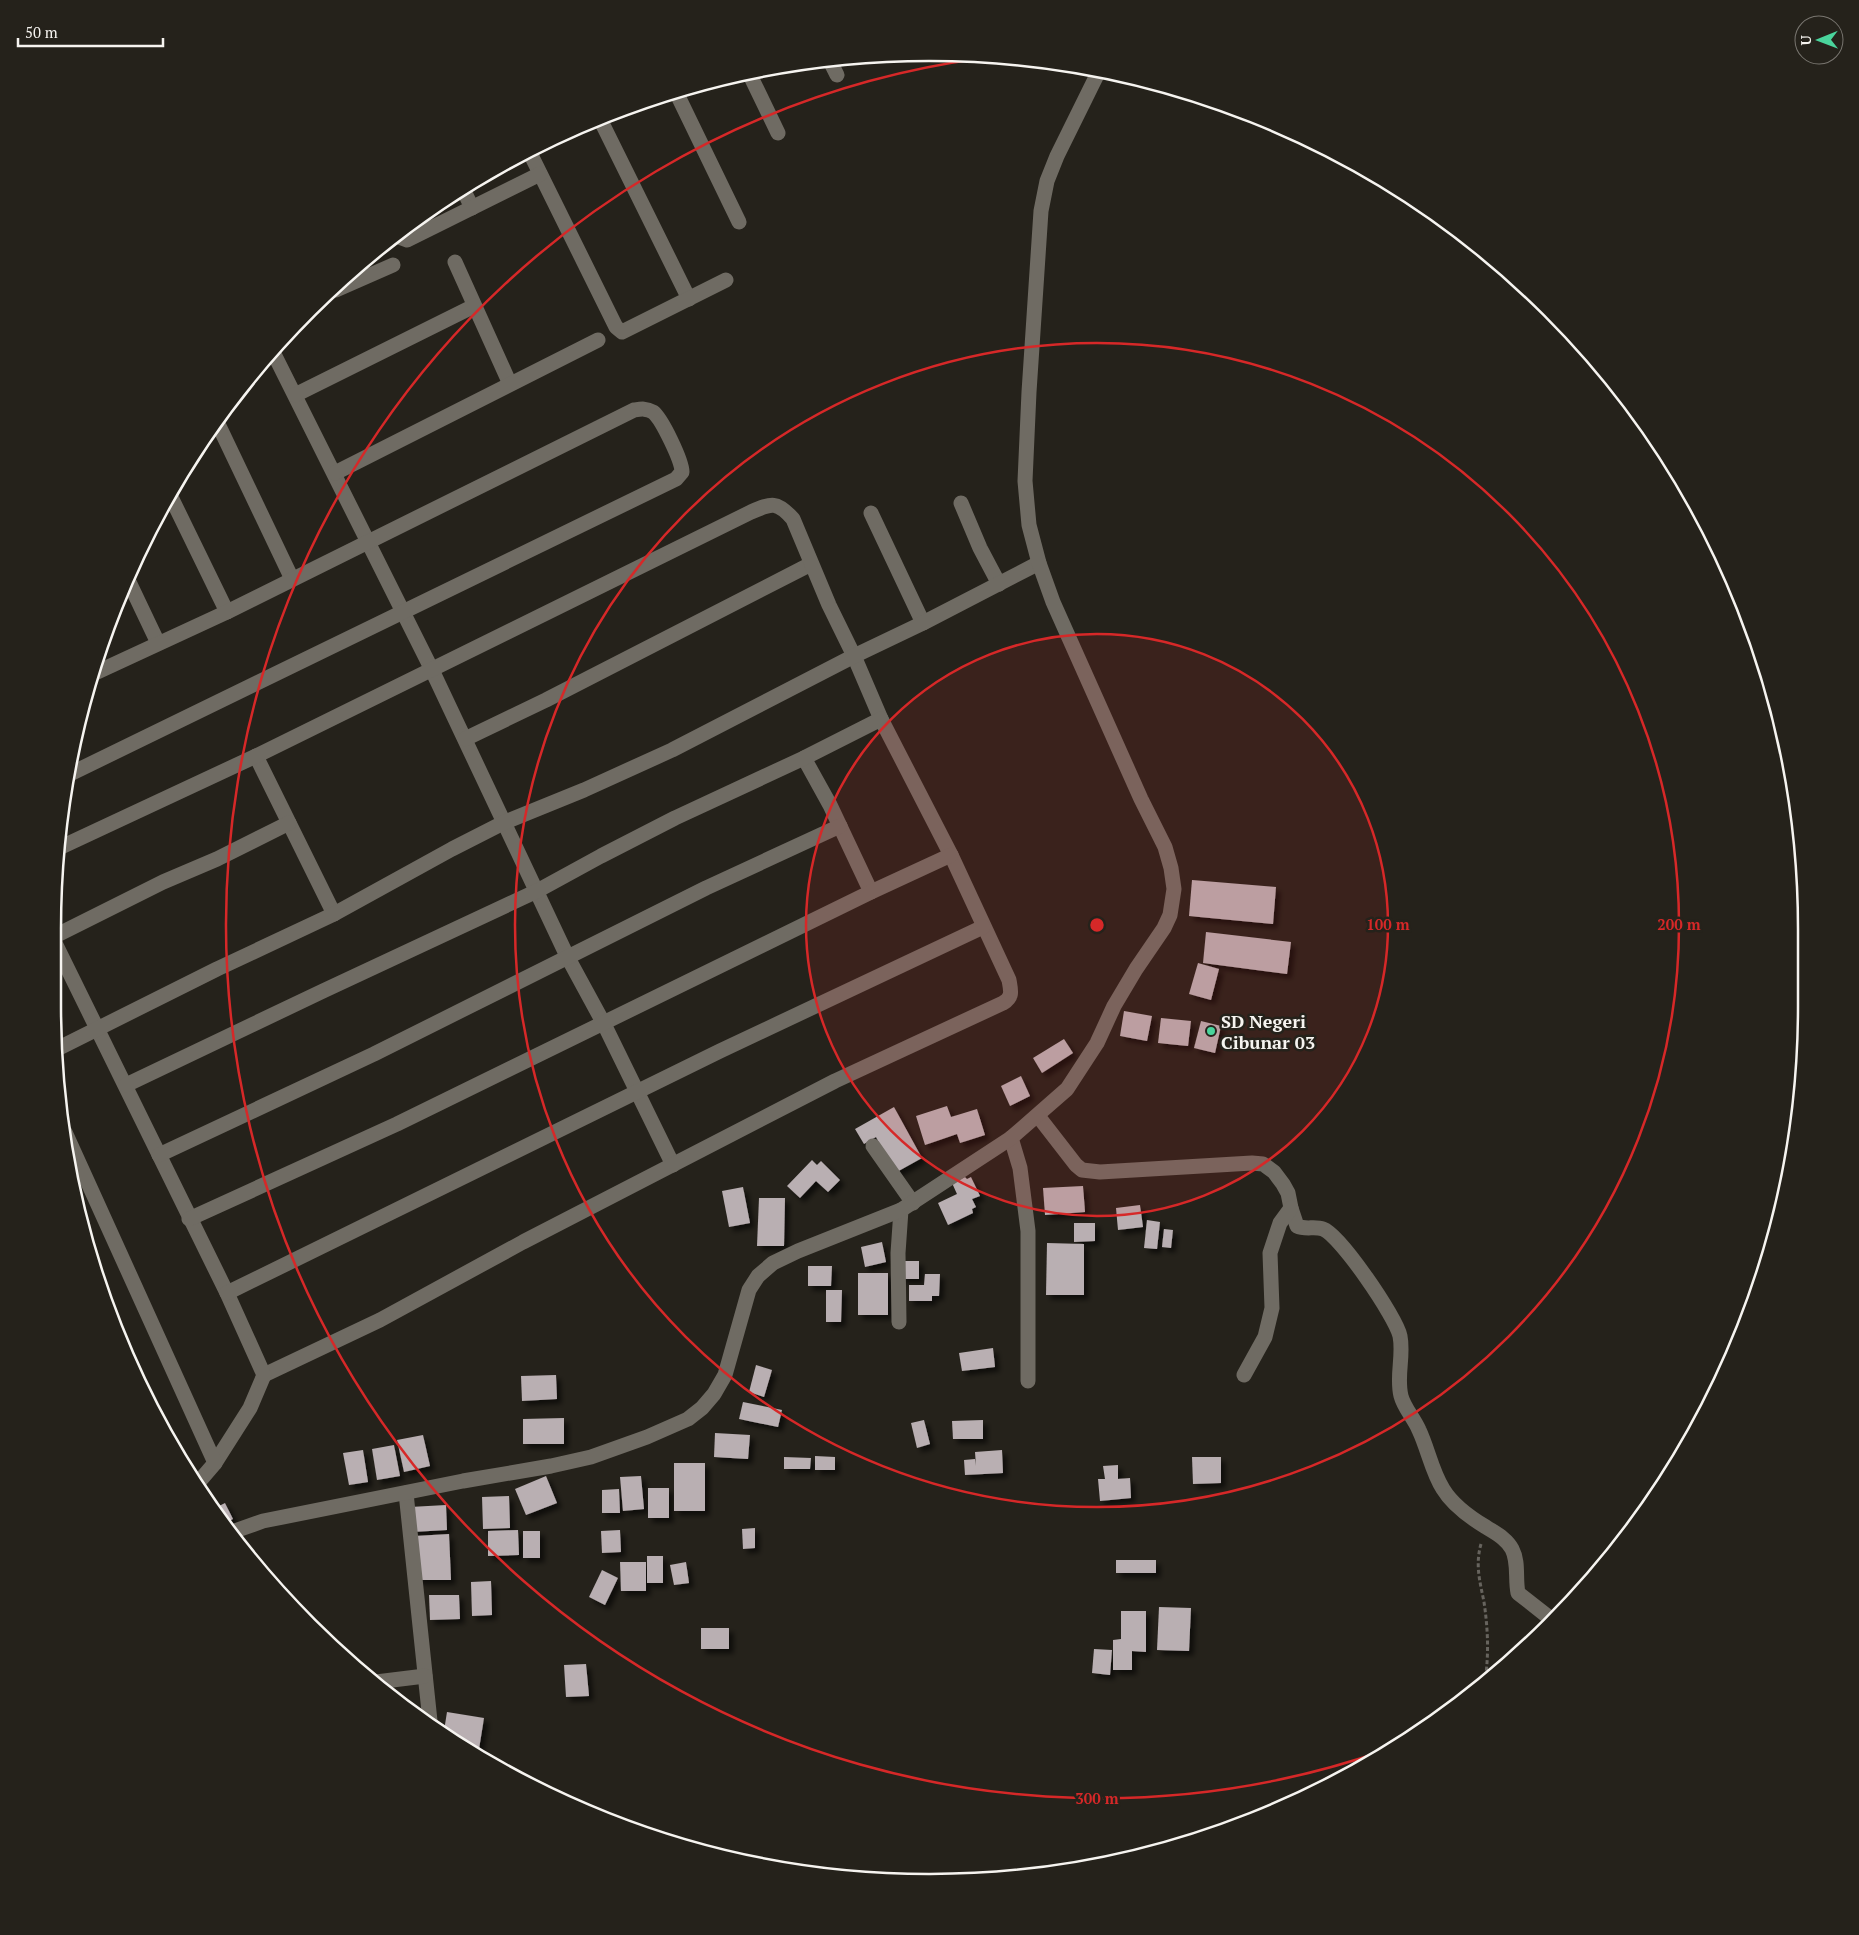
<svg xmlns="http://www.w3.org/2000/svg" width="1859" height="1935" font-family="'PT Serif',serif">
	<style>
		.building { fill: #b9afb2; filter: url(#shadow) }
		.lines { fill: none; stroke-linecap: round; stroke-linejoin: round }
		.path { stroke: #67645e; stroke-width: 3; stroke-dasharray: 4 2.5; stroke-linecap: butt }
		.minor { stroke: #6f6b63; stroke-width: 15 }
		.ring { fill: none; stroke: #d62828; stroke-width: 2.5 }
		.poi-dot { fill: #4ad49c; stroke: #25221b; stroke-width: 2 }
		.labels { text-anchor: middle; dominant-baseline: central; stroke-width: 5; stroke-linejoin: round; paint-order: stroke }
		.poi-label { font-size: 18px; font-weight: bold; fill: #f6f4f0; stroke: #25221b; text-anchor: start }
		.rim { fill: none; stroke: #f6f4f0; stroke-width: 2.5 }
		.centre { fill: #d62828; stroke: #25221b; stroke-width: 2.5 }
		.ring-label { font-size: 15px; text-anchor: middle; font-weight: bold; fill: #d62828; stroke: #25221b; stroke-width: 5; stroke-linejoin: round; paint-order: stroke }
	</style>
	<defs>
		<filter id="shadow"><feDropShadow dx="4.5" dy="4.5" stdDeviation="2.5" flood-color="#0009"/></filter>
	</defs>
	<rect width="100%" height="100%" fill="#25221b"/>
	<g class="building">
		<polygon points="1192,880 1276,887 1273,924 1189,916"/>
		<polygon points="1206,932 1291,942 1287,974 1203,963"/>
		<polygon points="1198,963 1219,969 1211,1000 1189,994"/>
		<polygon points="1124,1011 1152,1016 1147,1041 1120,1036"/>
		<polygon points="1161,1018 1191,1021 1188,1046 1158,1043"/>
		<polygon points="1201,1021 1221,1026 1215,1053 1194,1048"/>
		<polygon points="1064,1039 1073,1053 1042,1073 1033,1058"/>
		<polygon points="1021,1076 1030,1096 1010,1106 1001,1086"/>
		<polygon points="947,1106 951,1117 977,1109 985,1135 960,1143 957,1134 925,1145 916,1116"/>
		<polygon points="894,1107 922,1158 895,1173 876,1137 864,1144 855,1129"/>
		<polygon points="812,1160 817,1165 821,1161 840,1180 828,1192 816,1181 800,1198 787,1186"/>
		<polygon points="965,1177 967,1179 971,1177 980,1196 972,1199 976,1207 972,1209 973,1213 948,1225 938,1203 957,1194 952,1183"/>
		<polygon points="1083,1186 1085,1212 1045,1215 1043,1188"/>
		<polygon points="743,1187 750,1223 729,1227 722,1191"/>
		<polygon points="759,1198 785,1198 784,1246 757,1246"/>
		<polygon points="1140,1205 1143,1227 1118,1230 1116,1208"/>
		<polygon points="1147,1220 1160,1222 1157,1249 1144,1248"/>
		<polygon points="1074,1223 1095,1223 1095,1241 1074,1242"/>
		<polygon points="1164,1229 1173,1230 1171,1248 1162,1247"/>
		<polygon points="882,1242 886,1262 865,1267 861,1247"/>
		<polygon points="1047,1243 1084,1244 1084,1295 1046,1295"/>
		<polygon points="902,1261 919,1261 919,1279 901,1279"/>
		<polygon points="808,1266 832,1266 831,1286 808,1286"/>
		<rect x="858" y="1273" width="30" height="42"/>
		<polygon points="925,1274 940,1274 939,1296 932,1296 932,1301 909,1301 909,1285 924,1285"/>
		<polygon points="826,1290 842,1290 841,1322 826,1322"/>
		<polygon points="993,1348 995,1367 962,1371 959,1353"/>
		<polygon points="756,1365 772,1370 764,1397 749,1392"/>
		<polygon points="556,1375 557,1399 522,1401 521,1376"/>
		<polygon points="743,1402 782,1410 778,1427 739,1419"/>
		<polygon points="564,1418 564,1444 523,1444 523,1419"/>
		<polygon points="924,1420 930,1444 917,1448 911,1423"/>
		<polygon points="983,1420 983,1439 953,1439 952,1421"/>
		<polygon points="715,1433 750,1435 748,1459 714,1457"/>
		<polygon points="423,1435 430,1466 404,1472 397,1440"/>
		<polygon points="394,1445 400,1476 377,1480 372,1449"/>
		<polygon points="363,1450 368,1482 349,1485 343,1453"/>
		<polygon points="1002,1450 1003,1473 965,1475 964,1460 975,1459 976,1466 975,1452"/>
		<polygon points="815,1456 835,1457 835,1470 815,1470"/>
		<polygon points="784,1457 811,1458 810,1469 784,1469"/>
		<polygon points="1192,1457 1221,1457 1221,1483 1193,1484"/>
		<rect x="674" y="1463" width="31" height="48"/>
		<polygon points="1118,1465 1118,1479 1130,1478 1131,1498 1100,1501 1098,1479 1105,1479 1103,1466"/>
		<polygon points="546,1476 557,1503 526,1515 515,1489"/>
		<polygon points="641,1476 644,1509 623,1511 620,1477"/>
		<rect x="648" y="1488" width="21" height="30"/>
		<polygon points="619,1489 620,1513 602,1513 602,1490"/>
		<polygon points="509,1496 510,1528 483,1529 482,1497"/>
		<polygon points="225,1503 233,1519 223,1524 213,1509"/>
		<polygon points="446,1505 447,1530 412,1532 410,1507"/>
		<polygon points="755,1528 755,1548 743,1549 742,1529"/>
		<polygon points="518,1530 519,1555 488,1556 488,1531"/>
		<polygon points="620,1530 621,1552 602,1553 601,1531"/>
		<rect x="523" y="1531" width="17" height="27"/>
		<polygon points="449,1534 451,1580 417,1580 415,1536"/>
		<rect x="647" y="1556" width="16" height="27"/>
		<rect x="1116" y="1560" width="40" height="13"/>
		<polygon points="620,1562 646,1562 646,1591 621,1591"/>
		<polygon points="686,1562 689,1583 674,1585 670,1565"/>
		<polygon points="602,1570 618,1578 605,1605 589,1597"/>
		<polygon points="491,1581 492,1615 472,1616 471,1582"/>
		<polygon points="429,1595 459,1595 460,1619 430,1620"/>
		<polygon points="1159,1607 1191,1608 1189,1651 1157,1650"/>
		<polygon points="1121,1611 1146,1611 1146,1652 1132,1651 1132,1670 1113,1670 1113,1640 1121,1639"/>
		<rect x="701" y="1628" width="28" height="21"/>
		<polygon points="1094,1649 1112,1650 1110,1675 1092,1673"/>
		<polygon points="586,1664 589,1696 566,1697 564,1665"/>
		<polygon points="447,1712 484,1718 479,1749 465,1746 444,1731"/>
	</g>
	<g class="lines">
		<path class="path" d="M 1481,1544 C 1475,1565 1480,1582 1484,1602 C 1488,1629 1489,1655 1485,1681"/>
		<g class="minor">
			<polyline points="830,61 837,75"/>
			<polyline points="750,75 778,133"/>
			<polyline points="676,92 739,222"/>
			<polyline points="601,121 689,299"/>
			<polyline points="529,151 616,327 622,332 726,280"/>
			<polyline points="464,191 472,208"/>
			<polyline points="397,233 399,237 407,240 540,174"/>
			<polyline points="455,262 510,384"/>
			<polyline points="336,290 393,265"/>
			<polyline points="272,350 431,668 567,956 604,1024 673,1165"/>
			<polyline points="295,395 474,306"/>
			<polyline points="218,424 292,579"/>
			<polyline points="335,473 598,340"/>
			<polyline points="169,493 227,612"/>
			<polyline points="961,503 980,548 999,584"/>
			<polyline points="871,513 923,623"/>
			<polyline points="129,582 158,643"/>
			<polyline points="465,739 546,700 811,564"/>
			<polyline points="256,756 334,914"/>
			<polyline points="804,758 830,805 871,892"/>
			<path d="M 70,774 L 676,479 L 682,472 C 682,461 662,419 653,412 C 646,408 641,409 634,410 L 227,612 L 93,674"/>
			<path d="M 59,848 L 256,756 L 751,512 C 772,503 777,501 793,519 L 829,605 L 854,656 L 881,719 L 951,855 L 1009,980 C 1011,991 1013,997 1003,1003 L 835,1081 L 523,1242 L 380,1320 L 264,1375"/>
			<polyline points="55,936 163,882 217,859 289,823"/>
			<polyline points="55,943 227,1293 264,1375 250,1408 215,1463 197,1484"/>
			<polyline points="57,1049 217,969 334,914 452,849 505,822 584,790 672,750 854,656 923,623 1039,563"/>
			<polyline points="126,1085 323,991 537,891 601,856 675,818 804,758 881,719"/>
			<path d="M 1038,1116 L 1076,1165 L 1082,1170 L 1100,1172 L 1252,1163 L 1263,1164 L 1274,1172 L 1283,1184 L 1288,1193 L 1291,1208 L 1297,1226 C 1305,1230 1315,1226 1323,1229 C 1340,1235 1396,1317 1400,1336 C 1404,1356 1396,1376 1401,1396 C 1404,1408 1414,1418 1419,1430 C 1428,1449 1432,1472 1443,1489 C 1452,1504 1471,1518 1486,1527 C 1495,1533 1506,1538 1512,1549 C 1519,1562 1515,1579 1518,1593 L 1551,1619"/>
			<polyline points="65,1132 215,1463"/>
			<polyline points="1011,1138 1020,1168 1028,1231 1028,1381"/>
			<polyline points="873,1146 913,1203"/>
			<polyline points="159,1155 374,1054 706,888 840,826"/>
			<polyline points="189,1219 397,1124 871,892 951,855"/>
			<polyline points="227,1293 720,1051 983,927"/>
			<polyline points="899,1322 898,1253 901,1210"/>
			<polyline points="1244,1375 1265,1337 1272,1308 1270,1253 1280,1223 1291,1208"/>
			<polyline points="406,1493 430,1721"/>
			<polyline points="229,1533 263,1521 463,1481 551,1466 591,1457 647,1437 688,1419 702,1408 714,1394 725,1375 749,1290 758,1276 773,1263 798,1251 901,1210 1011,1138 1067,1089 1097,1043 1114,1006 1136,969 1164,928 1170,915 1174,889 1171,868 1165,847 1141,799 1053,602 1039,563 1029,525 1025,481 1029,392 1041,211 1047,181 1057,156 1098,73"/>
			<polyline points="376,1682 425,1676"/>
		</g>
	</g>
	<circle cx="1097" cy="925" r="291" fill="#d62828" fill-opacity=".12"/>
	<g class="ring">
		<circle cx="1097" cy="925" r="291"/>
		<circle cx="1097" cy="925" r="582"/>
		<path d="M1389 1749A874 874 0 1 1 983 58"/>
	</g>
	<circle class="poi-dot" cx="1211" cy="1031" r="5"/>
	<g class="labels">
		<g class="poi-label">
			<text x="1221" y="1021">SD Negeri<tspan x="1221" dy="21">Cibunar 03</tspan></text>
		</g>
	</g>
	<path d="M0 0H1859V1935H0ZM929 61H930A868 868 0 0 1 1798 929V1006A868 868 0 0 1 930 1874H929A868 868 0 0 1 61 1006V929A868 868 0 0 1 929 61Z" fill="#25221b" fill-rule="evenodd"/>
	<path class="rim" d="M929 61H930A868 868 0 0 1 1798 929V1006A868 868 0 0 1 930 1874H929A868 868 0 0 1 61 1006V929A868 868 0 0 1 929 61Z"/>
	<circle cx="1097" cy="925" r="8" class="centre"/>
	<g class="ring-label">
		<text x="1388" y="930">100 m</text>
		<text x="1679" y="930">200 m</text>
		<text x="1097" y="1804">300 m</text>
	</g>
	<g transform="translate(1819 40) rotate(269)"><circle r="24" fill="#25221b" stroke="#797670"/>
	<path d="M0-4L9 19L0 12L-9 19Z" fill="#4ad49c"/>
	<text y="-8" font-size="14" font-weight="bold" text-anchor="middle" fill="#f6f4f0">U</text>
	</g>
	<path d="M18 38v8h145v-8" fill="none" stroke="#f6f4f0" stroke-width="2.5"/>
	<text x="25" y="38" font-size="15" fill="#f6f4f0" stroke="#25221b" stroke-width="4" paint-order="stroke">50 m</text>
</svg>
